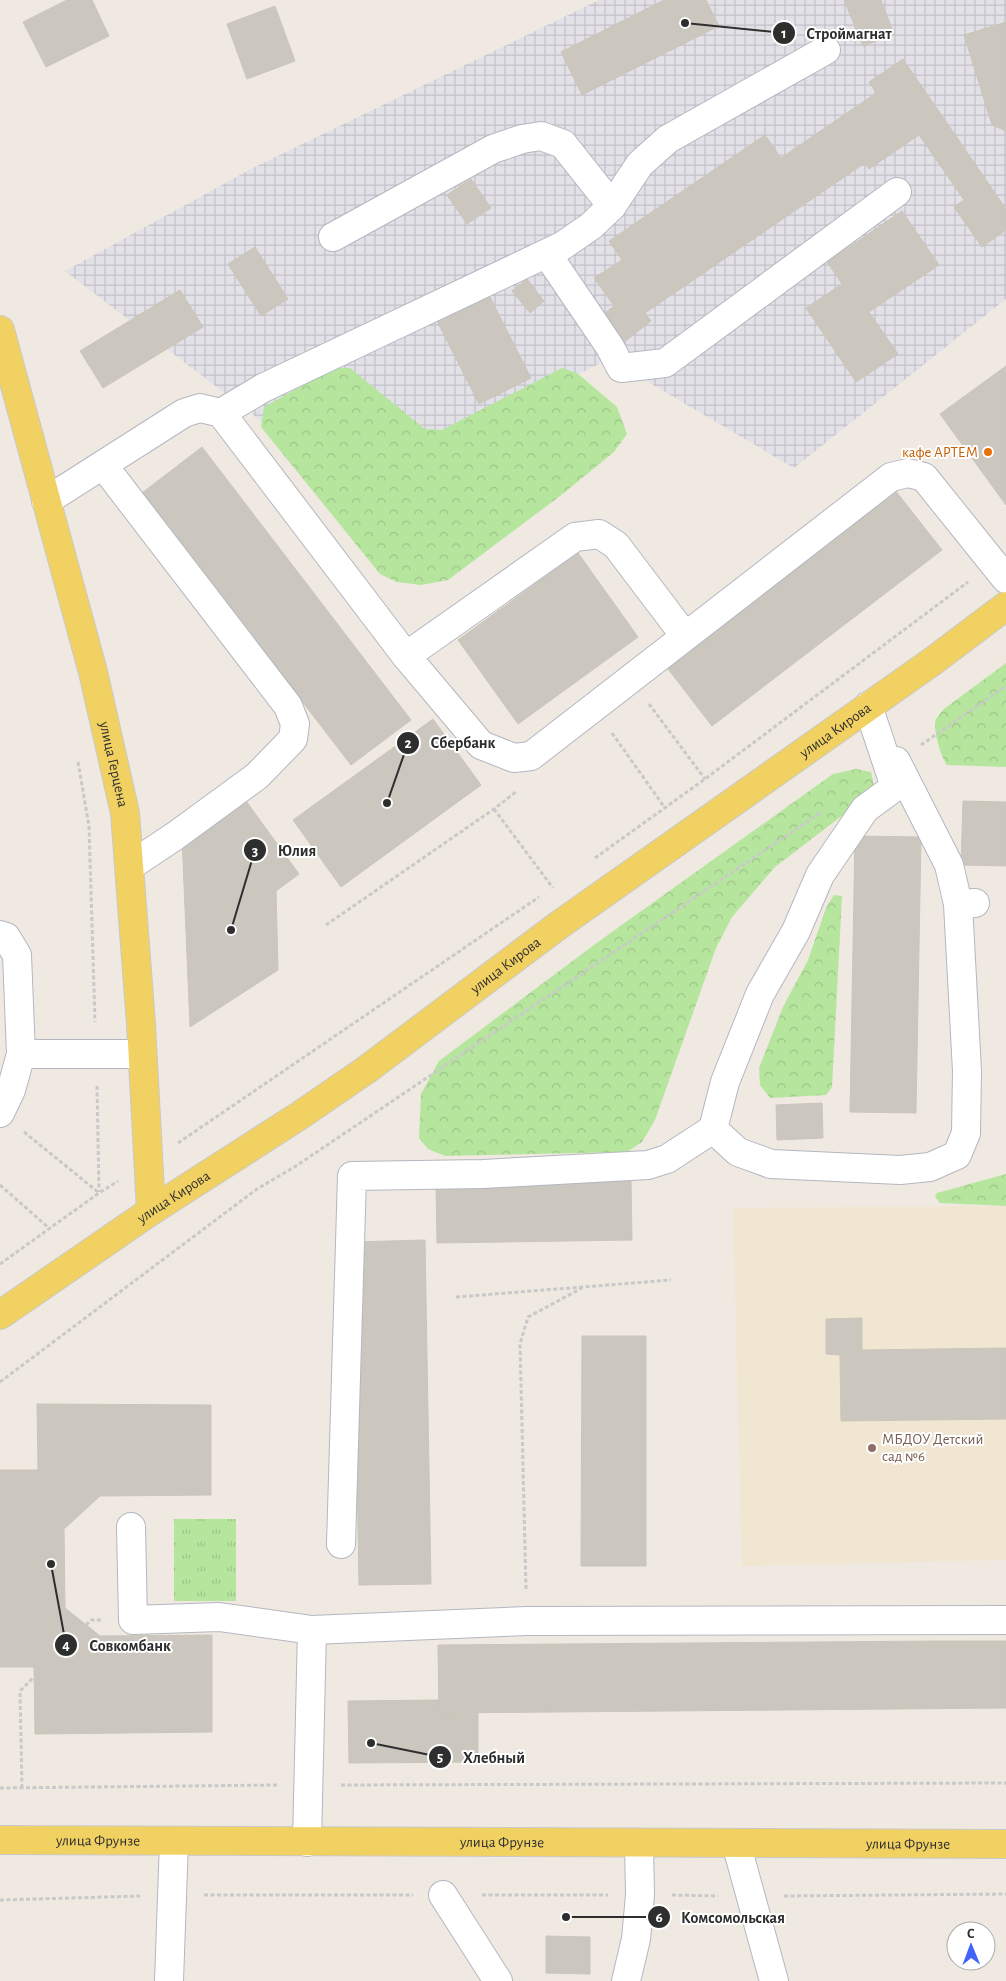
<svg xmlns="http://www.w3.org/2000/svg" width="1006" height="1981" font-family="'Alegreya Sans',sans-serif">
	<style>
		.industrial { fill: url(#industrial-grid) }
		.education { fill: #f0e6d1 }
		.forest { fill: url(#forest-crowns) }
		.park { fill: url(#park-tufts) }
		.building { fill: #cbc7bf; stroke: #cbc5ba }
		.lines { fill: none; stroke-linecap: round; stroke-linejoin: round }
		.minor-casing { stroke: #b4b7c1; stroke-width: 30 }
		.major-casing { stroke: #c9c9c9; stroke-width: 30 }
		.path { stroke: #c9c9c9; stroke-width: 3; stroke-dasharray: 4 2.5; stroke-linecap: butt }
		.minor { stroke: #fff; stroke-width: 28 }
		.major { stroke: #f2d163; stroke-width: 28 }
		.food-dot { fill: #e8710a; stroke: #fff; stroke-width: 2 }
		.education-dot { fill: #8d6e63; stroke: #fff; stroke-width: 2 }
		.labels { text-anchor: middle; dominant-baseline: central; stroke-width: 4; stroke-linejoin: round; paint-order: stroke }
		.food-label { font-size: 15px; fill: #c56008; stroke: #fff; text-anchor: end }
		.street-label { font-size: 15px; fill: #2e2e2e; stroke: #fff }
		.education-label { font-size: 15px; fill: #785e54; stroke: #fff; text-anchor: start }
		.leader { fill: none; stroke: #2e2e2e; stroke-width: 2 }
		.callout-dot { fill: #2e2e2e; stroke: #fff; stroke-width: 2 }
		.mark-label { font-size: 15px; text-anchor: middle; font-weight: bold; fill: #fff }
		.callout-label { font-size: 16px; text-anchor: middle; font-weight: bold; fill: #2e2e2e; stroke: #fff; stroke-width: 4; stroke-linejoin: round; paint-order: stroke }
	</style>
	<defs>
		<pattern id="industrial-grid" width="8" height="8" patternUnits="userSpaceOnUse" patternTransform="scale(1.25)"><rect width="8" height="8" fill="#e3e1e8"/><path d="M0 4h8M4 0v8" fill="none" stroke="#c3c1c7"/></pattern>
		<pattern id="forest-crowns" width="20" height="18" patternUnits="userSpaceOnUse" patternTransform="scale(1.25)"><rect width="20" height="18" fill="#b6e59e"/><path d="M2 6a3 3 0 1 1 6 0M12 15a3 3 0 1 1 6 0" fill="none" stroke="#9dc588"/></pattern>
		<pattern id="park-tufts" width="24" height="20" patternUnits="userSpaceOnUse" patternTransform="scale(1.25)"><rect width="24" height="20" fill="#b6e59e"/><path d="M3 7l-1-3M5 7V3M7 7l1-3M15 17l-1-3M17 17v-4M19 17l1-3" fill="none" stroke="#9dc588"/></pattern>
	</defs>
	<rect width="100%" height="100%" fill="#efe9e1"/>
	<polygon class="industrial" points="599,0 1006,0 1006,299 794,468 609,359 350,489 65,271 251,169"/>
	<polygon class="education" points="1006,1206 1006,1560 742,1566 733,1208"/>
	<g class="forest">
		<polygon points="334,368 350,368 425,429 442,430 562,368 577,373 617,407 627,434 614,452 560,496 448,580 421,585 397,582 380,574 261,427 264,407"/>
		<path d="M 1006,663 L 1006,767 L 947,765 C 941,757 932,729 936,719 C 938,716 941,712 944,709 Z"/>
		<polygon points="856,769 871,772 874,785 868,796 775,867 732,917 716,948 655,1120 642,1142 627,1152 445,1156 428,1149 419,1138 421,1094 439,1061 598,942 833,774"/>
		<polygon points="834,895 842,896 832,1087 826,1095 770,1098 760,1085 759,1068 783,1007 808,960 826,908"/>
		<polygon points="1006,1174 1006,1206 940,1203 935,1197 937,1193"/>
	</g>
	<rect class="park" x="174" y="1519" width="62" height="82"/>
	<g class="building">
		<polygon points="67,0 92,0 109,36 46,67 23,22"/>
		<polygon points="664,0 706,0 719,26 582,95 561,52"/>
		<polygon points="844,0 881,0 894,34 863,46"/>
		<polygon points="275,6 295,61 247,79 227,24"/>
		<polygon points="1006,22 1006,131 992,125 964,35"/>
		<polygon points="903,59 1006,209 1006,230 982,247 954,207 964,200 919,135 869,169 865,163 645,313 651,321 623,343 601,316 614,306 594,278 622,260 609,241 765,135 781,158 876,93 869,82"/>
		<polygon points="471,179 491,208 467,224 447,195"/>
		<polygon points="902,211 939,265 869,312 898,354 856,382 806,308 842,284 827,262"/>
		<polygon points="255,247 288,299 261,316 228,264"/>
		<polygon points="527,279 544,301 530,313 512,291"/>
		<polygon points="180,290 203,327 103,388 80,351"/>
		<polygon points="489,295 531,378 479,404 437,321"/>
		<polygon points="1006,366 1006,505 940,414"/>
		<polygon points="202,447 411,720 351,765 142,493"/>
		<polygon points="895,490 942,550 712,726 665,665"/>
		<polygon points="578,553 638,637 518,724 458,640"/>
		<polygon points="433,719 481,785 341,887 293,820"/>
		<polygon points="241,794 299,874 276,891 278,970 190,1027 182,837"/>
		<polygon points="963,801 1006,802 1006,866 961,865"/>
		<polygon points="855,836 921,837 916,1113 850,1112"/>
		<polygon points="822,1103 823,1138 777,1140 776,1105"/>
		<polygon points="631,1180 632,1240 437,1243 436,1183"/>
		<polygon points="425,1240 431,1584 359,1585 353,1242"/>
		<polygon points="862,1318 862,1350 1006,1348 1006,1419 841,1421 840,1355 826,1354 826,1319"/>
		<polygon points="582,1336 646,1336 646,1566 581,1566"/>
		<polygon points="37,1404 211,1405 211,1495 100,1496 64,1529 65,1608 100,1636 212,1635 212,1732 35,1734 34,1667 0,1667 0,1470 38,1470"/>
		<polygon points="938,1641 1006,1641 1006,1708 439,1713 438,1645"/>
		<polygon points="439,1700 439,1713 478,1712 478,1762 349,1763 348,1701"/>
		<polygon points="546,1936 590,1937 590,1974 546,1973"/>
	</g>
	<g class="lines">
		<defs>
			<g id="minor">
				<polyline points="333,237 493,149 522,139 541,136 563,144 612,206"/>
				<polyline points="547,254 610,347 621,368 665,363 897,192"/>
				<polyline points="221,413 263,388 562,246 591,226 612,206 640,164 668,139 826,50"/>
				<polyline points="103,465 288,706 295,724 293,739 257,776 175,836 130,866"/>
				<polyline points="46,501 184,413 200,408 221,413 406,656 575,537 599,534 616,545 685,636"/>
				<polyline points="406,656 481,745 514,758 531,756 891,477 908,473 924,477 1006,579"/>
				<polyline points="896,761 949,865 958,904 975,903"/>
				<polyline points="0,935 6,937 17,955 21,1054 142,1054"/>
				<polyline points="0,1113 11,1090 21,1054"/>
				<polyline points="713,1129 738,1152 771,1164 900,1170 930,1167 957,1155 966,1133 967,1071 958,904"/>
				<polyline points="131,1527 133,1620 219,1617 312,1630 527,1621 1006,1620"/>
				<polyline points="341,1544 352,1176 483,1174 648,1165 667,1159 713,1129 725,1082 760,994 796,931 820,875 865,809 895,787 868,706"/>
				<polyline points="307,1842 312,1630"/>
				<polyline points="736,1843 774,1981"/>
				<polyline points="443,1895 498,1981"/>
				<polyline points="169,1981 174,1841"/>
				<polyline points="626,1981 636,1939 640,1895 639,1844"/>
			</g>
			<g id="major">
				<path id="s1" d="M 0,330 L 93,672 L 125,813 L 141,1024 L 151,1211"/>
				<path id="s2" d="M 0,1315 L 151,1211 L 299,1116 L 366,1070 L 559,925 L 933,661 L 1006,606"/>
				<path id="s3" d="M 0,1840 L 1006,1844"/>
			</g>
		</defs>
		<use href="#minor" class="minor-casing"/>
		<use href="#major" class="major-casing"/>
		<g class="path">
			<polyline points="649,704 705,779"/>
			<polyline points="612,733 665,808"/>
			<polyline points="921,745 1006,686"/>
			<polyline points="78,762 89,826 95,1022"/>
			<polyline points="494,809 553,888"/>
			<polyline points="595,858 705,779 968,582"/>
			<polyline points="326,925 494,809 517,791"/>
			<polyline points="97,1086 99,1192"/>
			<polyline points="24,1132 98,1192"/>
			<polyline points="178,1143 539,897"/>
			<polyline points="0,1185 50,1229"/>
			<polyline points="0,1264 99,1193 118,1181"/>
			<polyline points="456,1297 671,1280"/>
			<polyline points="0,1382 257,1189 296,1166 823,811"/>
			<polyline points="526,1589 520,1344 528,1317 582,1288"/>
			<polyline points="86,1625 91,1620 101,1620"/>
			<polyline points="341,1785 1006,1783"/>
			<polyline points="0,1788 277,1785"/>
			<polyline points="22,1788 20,1691 34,1677"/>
			<polyline points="204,1895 413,1895"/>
			<polyline points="482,1895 608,1895"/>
			<polyline points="672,1895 718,1896"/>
			<polyline points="784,1896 1006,1894"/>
			<polyline points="0,1900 140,1896"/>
		</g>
		<use href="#minor" class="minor"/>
		<use href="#major" class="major"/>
	</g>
	<circle class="food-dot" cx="988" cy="452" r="5"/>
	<circle class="education-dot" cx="872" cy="1448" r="5"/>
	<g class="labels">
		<g class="food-label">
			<text x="978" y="452">кафе АРТЕМ</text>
		</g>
		<g class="street-label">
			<text stroke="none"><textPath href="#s2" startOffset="1020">улица Кирова</textPath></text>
			<text stroke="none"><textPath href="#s1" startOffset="449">улица Герцена</textPath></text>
			<text stroke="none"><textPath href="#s2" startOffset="615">улица Кирова</textPath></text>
			<text stroke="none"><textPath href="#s2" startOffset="210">улица Кирова</textPath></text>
			<text stroke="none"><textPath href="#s3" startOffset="98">улица Фрунзе</textPath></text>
			<text stroke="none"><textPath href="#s3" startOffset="502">улица Фрунзе</textPath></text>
			<text stroke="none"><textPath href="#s3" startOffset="908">улица Фрунзе</textPath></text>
		</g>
		<g class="education-label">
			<text x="882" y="1439">МБДОУ Детский<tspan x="882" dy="17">сад №6</tspan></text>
		</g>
	</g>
	<path class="leader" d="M685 23L784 33M387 803L408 743M231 930L255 850M51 1564L66 1645M371 1743L440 1757M566 1917L659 1917"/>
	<g class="callout-dot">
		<circle cx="685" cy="23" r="5"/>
		<circle cx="387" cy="803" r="5"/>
		<circle cx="231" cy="930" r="5"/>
		<circle cx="51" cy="1564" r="5"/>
		<circle cx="371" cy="1743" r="5"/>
		<circle cx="566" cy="1917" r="5"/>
		<circle cx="784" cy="33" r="12"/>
		<circle cx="408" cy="743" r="12"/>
		<circle cx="255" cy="850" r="12"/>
		<circle cx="66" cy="1645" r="12"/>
		<circle cx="440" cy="1757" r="12"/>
		<circle cx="659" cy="1917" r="12"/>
	</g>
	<g class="mark-label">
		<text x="784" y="38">1</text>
		<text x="408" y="748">2</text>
		<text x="255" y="856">3</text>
		<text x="66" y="1650">4</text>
		<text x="440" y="1762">5</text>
		<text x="659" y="1922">6</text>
	</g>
	<g class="callout-label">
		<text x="849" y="39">Строймагнат</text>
		<text x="463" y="748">Сбербанк</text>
		<text x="297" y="856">Юлия</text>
		<text x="130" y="1651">Совкомбанк</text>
		<text x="494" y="1763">Хлебный</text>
		<text x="733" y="1923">Комсомольская</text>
	</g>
	<g transform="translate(971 1946) rotate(359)"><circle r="24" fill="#ffffff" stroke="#ababab"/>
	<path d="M0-4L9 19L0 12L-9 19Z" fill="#4264fb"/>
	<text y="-8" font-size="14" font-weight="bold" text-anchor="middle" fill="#2e2e2e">С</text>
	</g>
</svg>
